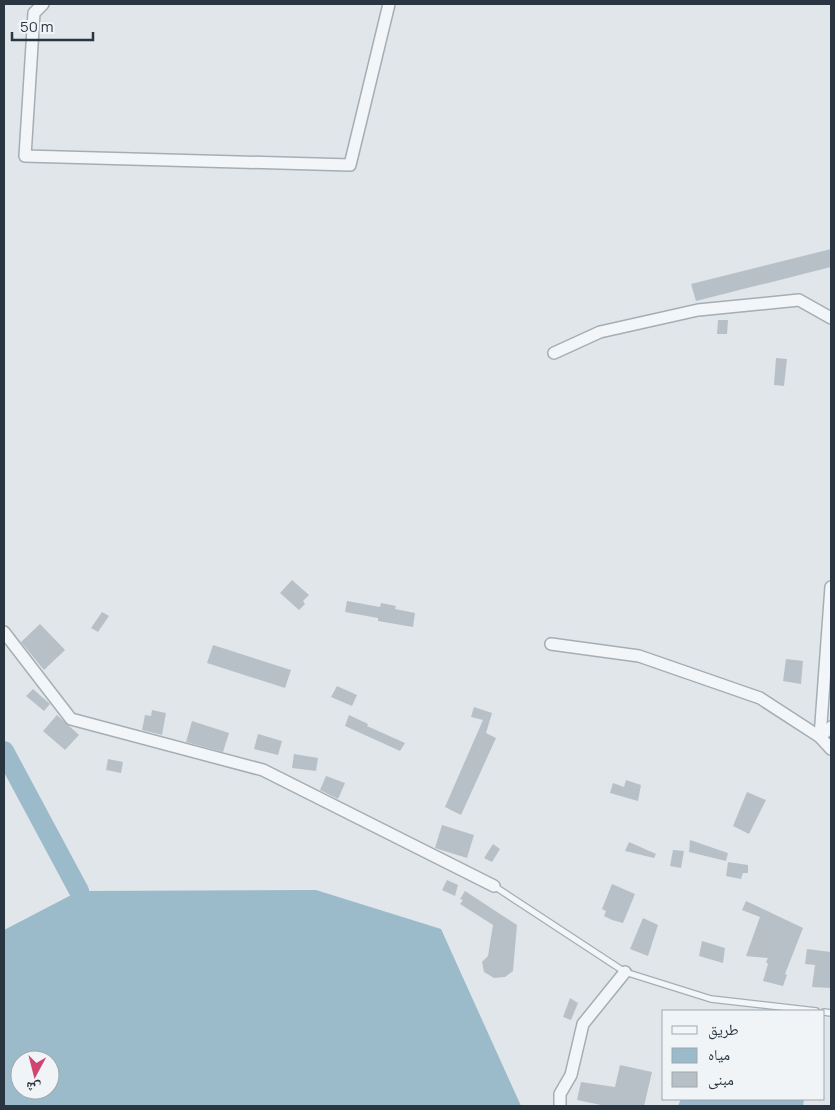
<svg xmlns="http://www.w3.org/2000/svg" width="835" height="1110" font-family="Manrope,'Noto Naskh Arabic',sans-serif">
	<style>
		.water { fill: #9bbaca; fill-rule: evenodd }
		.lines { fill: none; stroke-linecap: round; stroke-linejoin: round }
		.river { stroke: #9bbaca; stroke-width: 20 }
		.building { fill: #b8c0c7 }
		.lane-casing { stroke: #a5aeb4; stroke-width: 8 }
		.street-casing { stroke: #a5aeb4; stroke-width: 14 }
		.lane { stroke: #f3f6f8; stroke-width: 5.5 }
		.street { stroke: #f3f6f8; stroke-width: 11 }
	</style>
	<rect width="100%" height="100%" fill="#e0e6ea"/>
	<g class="water">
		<path d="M 316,890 L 441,929 L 521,1106 L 4,1106 L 4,930 L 79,891 ZM 20,1060 L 50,1060 L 50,1090 L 20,1090 Z"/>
		<polygon points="681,1099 804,1099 803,1106 678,1106"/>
	</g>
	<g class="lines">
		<polyline class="river" points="4,751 79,891"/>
	</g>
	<g class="building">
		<polygon points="831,249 831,267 696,301 691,284"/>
		<polygon points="718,320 728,320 727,334 717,334"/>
		<polygon points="776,358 787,359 784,386 774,385"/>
		<polygon points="292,580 309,595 303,601 305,604 299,610 280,593"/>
		<polygon points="347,601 380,607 381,603 396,606 395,609 415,613 413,627 378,621 378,618 345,612"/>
		<polygon points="102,612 109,616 98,632 91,628"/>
		<polygon points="40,624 65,650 44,670 21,642"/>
		<polygon points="213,645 291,670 285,688 207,663"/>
		<polygon points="786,659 803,661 801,684 783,681"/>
		<polygon points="337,686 357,695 352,706 331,697"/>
		<polygon points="33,689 50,704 44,711 26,696"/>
		<polygon points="474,707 492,713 486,733 496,738 461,815 445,807 483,720 471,717"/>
		<polygon points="152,710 166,713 162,735 142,730 145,715 151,716"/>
		<polygon points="57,715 79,735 65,750 43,731"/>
		<polygon points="349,715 368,724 367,726 405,743 400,751 345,726"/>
		<polygon points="192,721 229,733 223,752 186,742"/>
		<polygon points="258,734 282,741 278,755 254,749"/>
		<polygon points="294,754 318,758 316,771 292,768"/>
		<polygon points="108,759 123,762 121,773 106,770"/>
		<polygon points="326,776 345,783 338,799 320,790"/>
		<polygon points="626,780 641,785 638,801 610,793 613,783 624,787"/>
		<polygon points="747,792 766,800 749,834 733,826"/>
		<polygon points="442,825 474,835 467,858 435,848"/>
		<polygon points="690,840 728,853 726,861 689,852"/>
		<polygon points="629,842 656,854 654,858 625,851"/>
		<polygon points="493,844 500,849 492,862 484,858"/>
		<polygon points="673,850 684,851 681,868 670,866"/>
		<polygon points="728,862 748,865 748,873 743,873 741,879 726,876"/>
		<polygon points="447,880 458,885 455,896 442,890"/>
		<polygon points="612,884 635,894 623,923 612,920 604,916 606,911 602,909"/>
		<polygon points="465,891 517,925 513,971 505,977 494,978 484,972 482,962 488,956 493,925 460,904 463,900 460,899"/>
		<polygon points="746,901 803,928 785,974 787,975 783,986 763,981 768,964 766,962 768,958 746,956 760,917 742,910"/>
		<polygon points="643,918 658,925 648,956 630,949"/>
		<polygon points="702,941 725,948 723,963 699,956"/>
		<polygon points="807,949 831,952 831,988 812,987 815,965 805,964"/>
		<polygon points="570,998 578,1003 571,1020 563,1017"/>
		<polygon points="620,1065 652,1072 644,1106 606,1106 577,1100 581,1082 615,1087"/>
	</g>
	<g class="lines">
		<defs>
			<g id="lane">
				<polyline points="494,886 625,972 711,999 816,1011"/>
				<polyline points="824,1012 831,1013"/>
			</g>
			<g id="street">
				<polyline points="43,4 34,13 25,156 350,165 389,4"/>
				<polyline points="554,353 600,332 698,310 799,300 831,318"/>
				<polyline points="4,632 71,719 263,770 494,886"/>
				<polyline points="551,644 639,656 760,698 820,737 831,587"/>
				<polyline points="831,727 820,737 831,749"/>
				<polyline points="560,1106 560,1094 571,1075 583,1024 625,972"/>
			</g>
		</defs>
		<use href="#lane" class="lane-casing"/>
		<use href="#street" class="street-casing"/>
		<use href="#lane" class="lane"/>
		<use href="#street" class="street"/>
	</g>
	<rect width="835" height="1110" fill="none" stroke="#293642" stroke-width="10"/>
	<rect x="662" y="1010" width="162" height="90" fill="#f0f4f7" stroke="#a0a8af"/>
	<rect x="672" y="1026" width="25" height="8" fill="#f3f6f8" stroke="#a0a8af"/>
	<text x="708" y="1035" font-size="15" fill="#293642">طريق</text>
	<rect x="672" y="1048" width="25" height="15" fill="#9bbaca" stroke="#a0a8af"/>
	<text x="708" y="1060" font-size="15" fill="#293642">مياه</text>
	<rect x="672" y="1072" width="25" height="15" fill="#b8c0c7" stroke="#a0a8af"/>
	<text x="708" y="1085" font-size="15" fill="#293642">مبنى</text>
	<g transform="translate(35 1075) rotate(187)"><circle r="24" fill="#f0f4f7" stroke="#a0a8af"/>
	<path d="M0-4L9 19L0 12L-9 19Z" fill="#d14370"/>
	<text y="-8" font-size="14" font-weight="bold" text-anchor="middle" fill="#293642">ش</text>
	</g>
	<path d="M12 32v8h81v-8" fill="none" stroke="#293642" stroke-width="2.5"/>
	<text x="20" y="32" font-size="15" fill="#293642" stroke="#f0f4f7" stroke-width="4" paint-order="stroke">50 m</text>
</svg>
